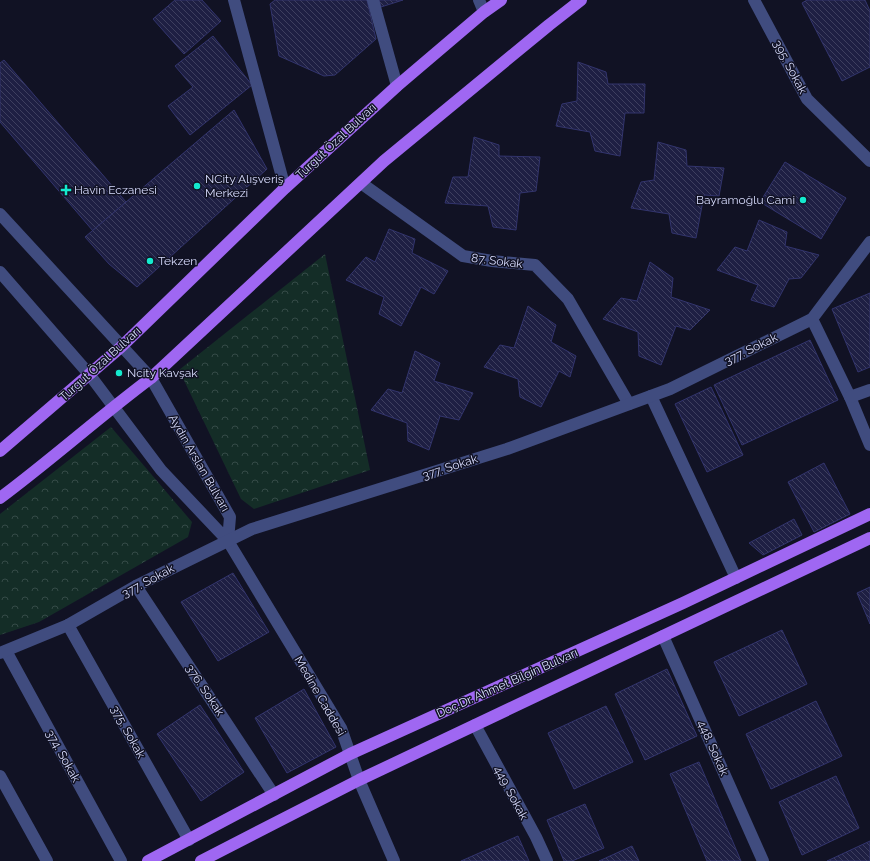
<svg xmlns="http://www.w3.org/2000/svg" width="870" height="861" font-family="Raleway,sans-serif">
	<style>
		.park { fill: url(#park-crowns) }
		.building { fill: url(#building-back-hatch); stroke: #32346d }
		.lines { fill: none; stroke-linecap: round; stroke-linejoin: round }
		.minor { stroke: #404c7f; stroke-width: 12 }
		.major { stroke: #9f67f2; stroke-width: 12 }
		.poi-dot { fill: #14eacf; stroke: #111224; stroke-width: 1.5 }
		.labels { text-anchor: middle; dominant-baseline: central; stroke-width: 3; stroke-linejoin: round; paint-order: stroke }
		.street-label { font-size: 12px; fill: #d7dbfc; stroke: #111224 }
		.poi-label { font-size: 12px; fill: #d7dbfc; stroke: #111224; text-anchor: start }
	</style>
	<defs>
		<pattern id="park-crowns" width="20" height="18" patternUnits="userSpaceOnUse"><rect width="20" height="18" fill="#142d27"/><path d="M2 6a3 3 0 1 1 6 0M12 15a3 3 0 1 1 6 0" fill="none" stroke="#354b47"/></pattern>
		<pattern id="building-back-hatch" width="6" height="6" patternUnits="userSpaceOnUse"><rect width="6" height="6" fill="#1e1f43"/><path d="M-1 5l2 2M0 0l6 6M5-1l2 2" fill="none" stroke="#3e3f5f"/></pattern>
	</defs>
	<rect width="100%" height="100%" fill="#111224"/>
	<g class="park">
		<polygon points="325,254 370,470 254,509 241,499 179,370"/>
		<polygon points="111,427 192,522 188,537 39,622 0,635 0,514"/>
	</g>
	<g class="building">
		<polygon points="175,0 202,0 221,21 184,54 153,19"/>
		<polygon points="275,0 367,0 376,39 335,75 324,76 279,56 270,4"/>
		<polygon points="379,0 403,0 381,7"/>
		<polygon points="807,0 865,0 870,11 870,67 842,81 802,3"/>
		<polygon points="213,36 252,85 190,135 168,106 193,87 175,66"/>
		<polygon points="4,60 126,202 93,231 0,122 0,63"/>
		<polygon points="578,62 606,72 608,84 645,84 644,113 625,113 620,156 595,151 590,132 556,126 562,104 577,101"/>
		<polygon points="234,110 267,169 137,287 109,264 85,237"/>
		<polygon points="474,137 499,145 499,156 540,157 536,191 520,193 516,230 493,227 488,206 445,203 453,177 468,177"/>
		<polygon points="658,142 686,150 687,166 724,168 719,196 704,195 696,238 672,233 669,214 631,208 641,182 654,180"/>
		<polygon points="785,162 846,198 821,239 760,202"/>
		<polygon points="759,220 787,232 785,246 819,255 801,278 789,279 774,307 751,300 758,285 717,270 735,247 747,251"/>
		<polygon points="389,229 415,239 412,253 448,271 434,294 421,287 401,326 379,314 384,297 346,280 366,257 375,262"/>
		<polygon points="650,262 673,278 671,297 710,310 690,330 676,326 661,365 639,356 638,332 603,319 621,298 637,301"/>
		<polygon points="870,293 870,367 858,372 832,309"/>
		<polygon points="528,306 556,325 551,342 576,356 570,377 559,371 541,407 520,397 518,379 484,367 500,345 514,348"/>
		<polygon points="810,340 838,400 742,445 714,385"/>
		<polygon points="415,351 440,363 434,381 473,393 459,420 440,416 429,450 408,441 407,423 371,410 388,389 402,393"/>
		<polygon points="711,387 743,455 707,472 675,404"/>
		<polygon points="824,463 850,514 814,532 788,482"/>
		<polygon points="794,519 802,535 763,555 749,543"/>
		<polygon points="233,573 269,632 218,661 181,602"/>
		<polygon points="870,587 870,624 857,593"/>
		<polygon points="782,630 807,684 739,716 714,662"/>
		<polygon points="667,669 697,736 645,760 615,694"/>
		<polygon points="304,689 336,747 287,773 255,718"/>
		<polygon points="816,701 842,756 771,789 746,734"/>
		<polygon points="200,705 244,772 201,801 157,734"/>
		<polygon points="606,706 633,762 574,789 548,733"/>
		<polygon points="699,762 741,861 707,861 670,774"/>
		<polygon points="836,776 859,828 802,855 779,802"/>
		<polygon points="585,804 604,848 572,861 564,861 547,820"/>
		<polygon points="518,836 529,861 461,861"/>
		<polygon points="870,841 870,861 827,861"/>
		<polygon points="632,846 639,861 599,861"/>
	</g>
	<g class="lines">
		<g class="minor">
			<polyline points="234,0 285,188"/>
			<polyline points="373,0 397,86"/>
			<polyline points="479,0 484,12"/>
			<polyline points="754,0 807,99 870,161"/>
			<polyline points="361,183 463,256 492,261 535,265 568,299 629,404"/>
			<polyline points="0,214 151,378 230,517 228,541 161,470 89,374 0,272"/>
			<polyline points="812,319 850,397 870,445"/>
			<polyline points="651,396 736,578"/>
			<polyline points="850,397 870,390"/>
			<polyline points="228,541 341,728 359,780 394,861"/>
			<polyline points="136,586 274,795"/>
			<polyline points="68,625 189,840"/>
			<polyline points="663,636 763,861"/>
			<polyline points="6,651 121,861"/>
			<polyline points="0,653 68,625 136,586 252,529 507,449 670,389 812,319 870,242"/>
			<polyline points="475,725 536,837 547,861"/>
			<polyline points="0,776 47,861"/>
		</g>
		<g class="major">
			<polyline points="0,451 121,347 285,188 397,86 484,12 501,0"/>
			<path d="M 0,498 C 51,460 99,417 151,378 L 384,161 L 549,25 L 581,0"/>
			<polyline points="148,861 350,754 683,603 870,514"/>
			<polyline points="201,861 359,780 870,538"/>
		</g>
	</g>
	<g class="poi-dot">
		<circle cx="197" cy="186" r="4"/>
		<path d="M64 184h4v4h4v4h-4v4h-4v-4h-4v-4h4z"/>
		<circle cx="803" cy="200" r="4"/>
		<circle cx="150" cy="261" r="4"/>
		<circle cx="119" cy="373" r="4"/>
	</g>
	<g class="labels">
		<g class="street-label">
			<text transform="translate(790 67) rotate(62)">395. Sokak</text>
			<text transform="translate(336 141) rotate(-43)">Turgut Özal Bulvarı</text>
			<text transform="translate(497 261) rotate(7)">87. Sokak</text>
			<text transform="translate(751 349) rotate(-26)">377. Sokak</text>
			<text transform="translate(100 364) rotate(-42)">Turgut Özal Bulvarı</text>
			<text transform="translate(199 463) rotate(60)">Aydın Arslan Bulvarı</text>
			<text transform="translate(450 467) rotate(-18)">377. Sokak</text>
			<text transform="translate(148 581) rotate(-28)">377. Sokak</text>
			<text transform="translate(507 683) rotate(-24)">Doç.Dr. Ahmet Bilgin Bulvarı</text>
			<text transform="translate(205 690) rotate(56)">376. Sokak</text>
			<text transform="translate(320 696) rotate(60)">Medine Caddesi</text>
			<text transform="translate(128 732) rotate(61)">375. Sokak</text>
			<text transform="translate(713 748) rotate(66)">448. Sokak</text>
			<text transform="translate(63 756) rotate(61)">374. Sokak</text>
			<text transform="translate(511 793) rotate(62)">449. Sokak</text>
		</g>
		<g class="poi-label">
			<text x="205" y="179">NCity Alışveriş<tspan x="205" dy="14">Merkezi</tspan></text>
			<text x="74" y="190">Havin Eczanesi</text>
			<text x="795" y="200" text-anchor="end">Bayramoğlu Cami</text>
			<text x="158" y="261">Tekzen</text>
			<text x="127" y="373">Ncity Kavşak</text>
		</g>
	</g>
</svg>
